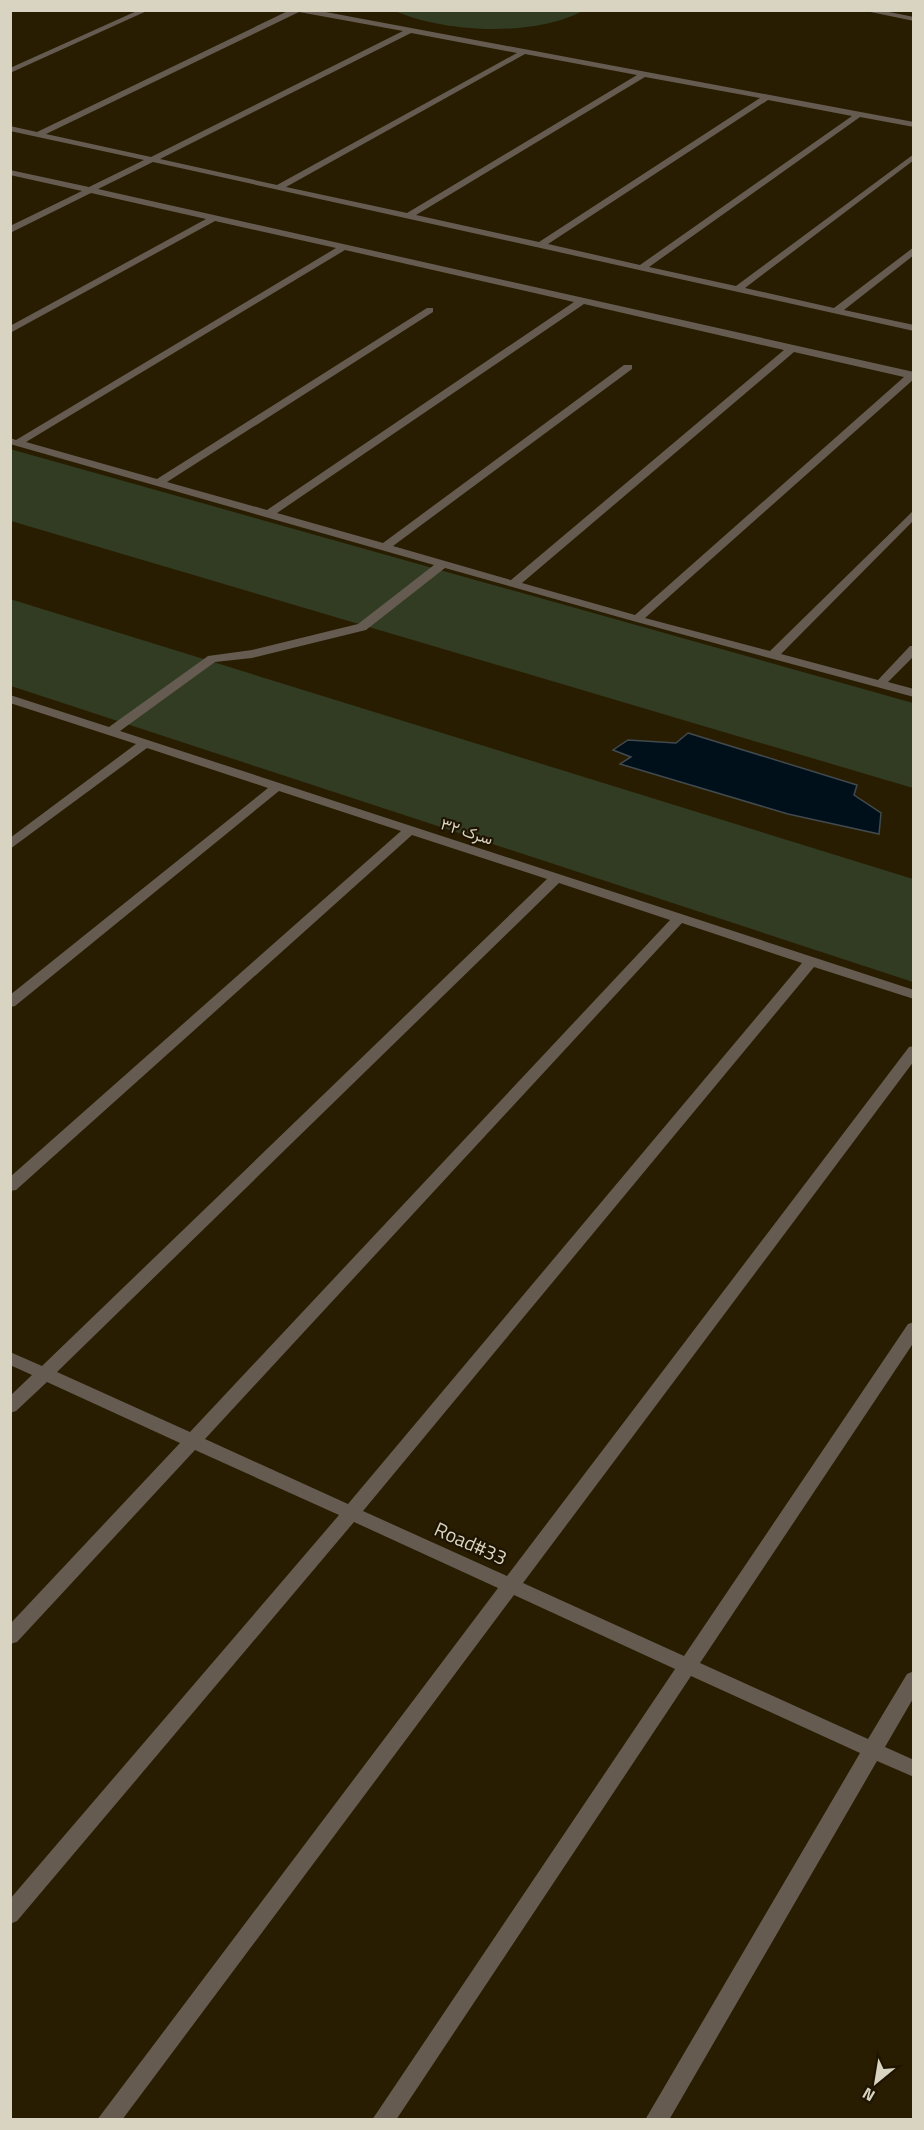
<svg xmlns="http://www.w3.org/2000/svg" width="924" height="2130" font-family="'Titillium Web',Vazirmatn,sans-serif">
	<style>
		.green { fill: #323c23 }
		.water { fill: #00101b; stroke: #414a4d; stroke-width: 1.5 }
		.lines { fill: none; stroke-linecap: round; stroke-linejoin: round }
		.minor { fill: #655b50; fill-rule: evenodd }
		.labels { text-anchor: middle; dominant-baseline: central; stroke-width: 4.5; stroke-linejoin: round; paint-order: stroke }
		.street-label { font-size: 16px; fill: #d9d3c2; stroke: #1e1400 }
		.near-street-label { font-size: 20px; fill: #d9d3c2; stroke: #1e1400 }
	</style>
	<rect width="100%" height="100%" fill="#281d01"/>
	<g class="green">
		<path d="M 395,11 L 583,10 L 583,11 C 533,37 446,33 395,11 Z"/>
		<polygon points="10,449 913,703 913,788 11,521"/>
		<polygon points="10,599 913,879 913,982 11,686"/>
	</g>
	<polygon class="water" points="688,733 857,785 854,795 881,813 879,834 788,814 620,764 631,757 613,750 628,740 676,743"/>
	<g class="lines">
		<g class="minor">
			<polygon points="139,10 149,10 10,73 10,68"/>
			<path d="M 290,10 L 315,10 L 914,122 L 914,127 L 860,117 L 649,267 L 736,286 L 914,154 L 914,160 L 745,288 L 834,308 L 914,247 L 914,255 L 844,310 L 914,325 L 914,331 L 153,162 L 98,189 L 914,372 L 914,379 L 645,618 L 770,651 L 914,510 L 914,520 L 781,654 L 878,680 L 910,646 L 914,646 L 914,656 L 888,682 L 914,689 L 914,697 L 633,621 L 445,568 L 366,630 L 252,658 L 215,662 L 120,731 L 914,990 L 914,999 L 814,967 L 363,1511 L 507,1576 L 909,1047 L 914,1046 L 914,1061 L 523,1583 L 684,1656 L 908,1324 L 914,1322 L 914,1342 L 700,1663 L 868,1739 L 907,1674 L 914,1671 L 914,1697 L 885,1747 L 914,1760 L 914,1777 L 877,1761 L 669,2120 L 645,2120 L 860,1753 L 691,1676 L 396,2120 L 372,2120 L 675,1669 L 514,1595 L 122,2120 L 97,2120 L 498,1588 L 354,1522 L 17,1921 L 10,1924 L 10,1899 L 339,1515 L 195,1450 L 17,1642 L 10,1644 L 10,1624 L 180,1443 L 47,1382 L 16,1411 L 10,1413 L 10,1396 L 32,1375 L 10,1365 L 10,1352 L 42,1366 L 547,879 L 412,835 L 16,1190 L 10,1191 L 10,1177 L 401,831 L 279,791 L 15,1006 L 10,1007 L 10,995 L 268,788 L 147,748 L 10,849 L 10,838 L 136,744 L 10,703 L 10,695 L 109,727 L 208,656 L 252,650 L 358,624 L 434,565 L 10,444 L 10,438 L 16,440 L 336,248 L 215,221 L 10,333 L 10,326 L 206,219 L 91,193 L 10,233 L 10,226 L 82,191 L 10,175 L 10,170 L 89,187 L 144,160 L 10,131 L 10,126 L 37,132 ZM 299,12 L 403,31 L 151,157 L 46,134 ZM 411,33 L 517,53 L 277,185 L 160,159 ZM 525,54 L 637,75 L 407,213 L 286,187 ZM 645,77 L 760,98 L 539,242 L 416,215 ZM 768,100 L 852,116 L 640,265 L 548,244 ZM 345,250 L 574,302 L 267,510 L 167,482 L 433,312 L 433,308 L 427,308 L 157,479 L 26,442 ZM 584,304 L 784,350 L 511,580 L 393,546 L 632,369 L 632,365 L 624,365 L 383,543 L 277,513 ZM 794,352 L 904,377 L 635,615 L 522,583 ZM 559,883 L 670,920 L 190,1432 L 57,1372 ZM 682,923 L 802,963 L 348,1504 L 205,1439 Z"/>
			<polygon points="861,10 879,10 914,17 914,21"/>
		</g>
	</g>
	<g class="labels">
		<g class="street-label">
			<text transform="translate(467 831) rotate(18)">سرک ۳۲</text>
		</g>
		<g class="near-street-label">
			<text transform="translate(471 1543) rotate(24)">Road#33</text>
		</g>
	</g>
	<rect width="924" height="2130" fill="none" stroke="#d9d3c2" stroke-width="24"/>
	<g transform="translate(876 2082) rotate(210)" stroke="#1e1400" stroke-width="4.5" paint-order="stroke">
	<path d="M0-4.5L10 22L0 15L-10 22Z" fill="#d9d3c2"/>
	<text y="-9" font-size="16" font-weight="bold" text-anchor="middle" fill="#d9d3c2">N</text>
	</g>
</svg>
